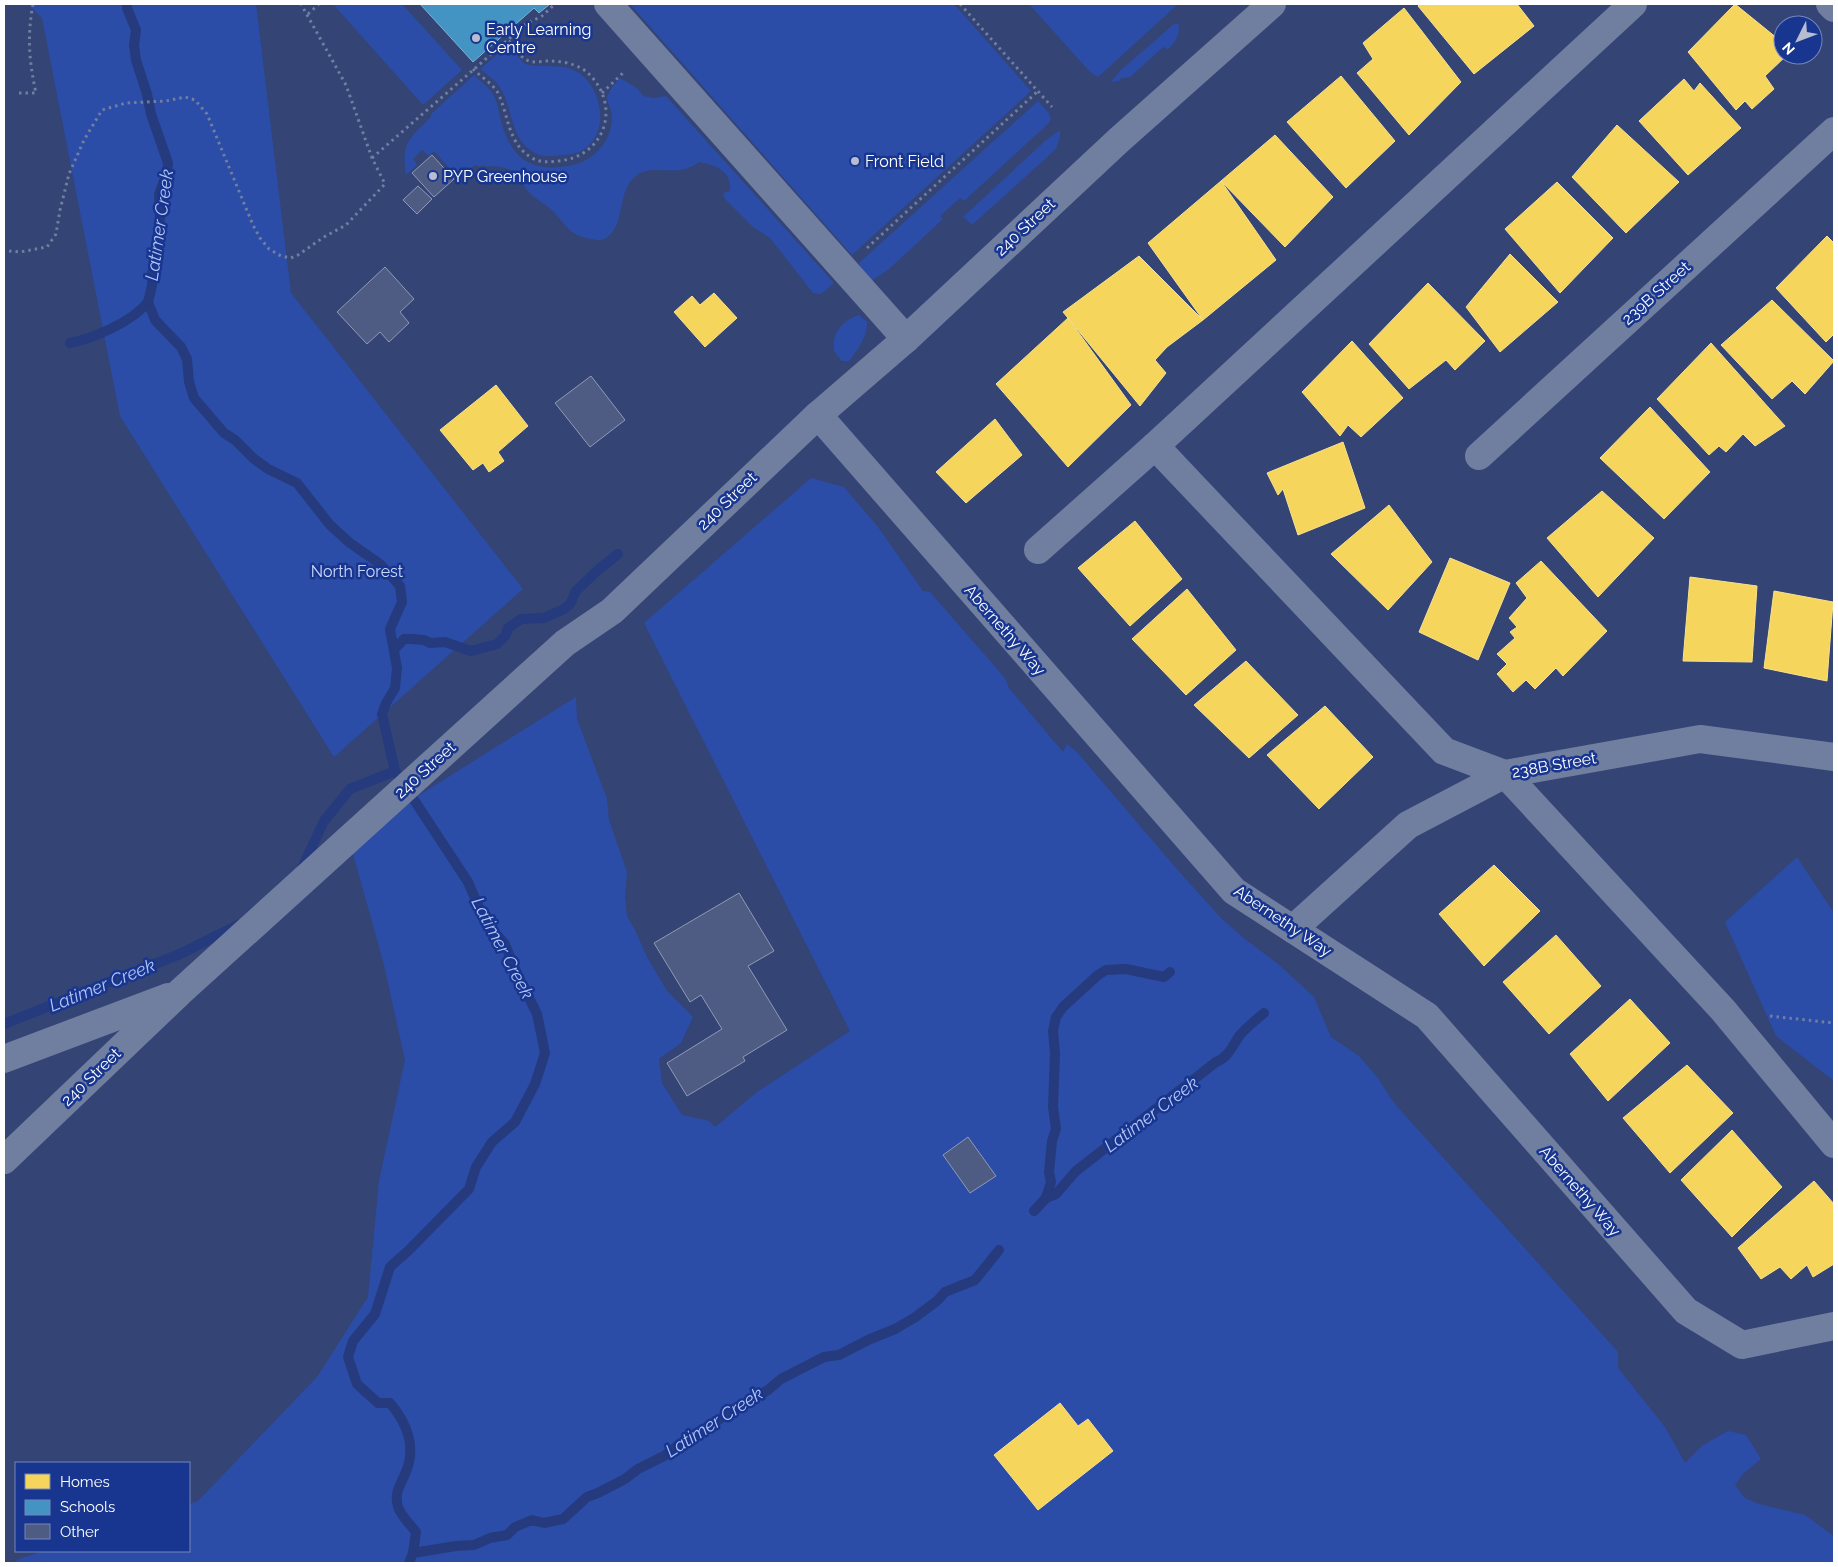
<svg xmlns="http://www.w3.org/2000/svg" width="1838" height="1567" font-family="Raleway,sans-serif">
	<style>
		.green { fill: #2c4da7 }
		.homes { fill: #f6d55c; stroke: #f9e28d }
		.schools { fill: #4393c3; stroke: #7bb3d5 }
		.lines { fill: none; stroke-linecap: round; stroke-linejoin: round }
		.stream { stroke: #253b7d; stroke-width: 10 }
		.building { fill: #4e5c83; stroke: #909ab6 }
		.path { stroke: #707ea0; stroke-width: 3; stroke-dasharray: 2.5 4; stroke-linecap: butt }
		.minor { stroke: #707ea0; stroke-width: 28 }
		.poi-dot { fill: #b8becf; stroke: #183690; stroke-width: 2 }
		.labels { text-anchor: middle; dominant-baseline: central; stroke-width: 5; stroke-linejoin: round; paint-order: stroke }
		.poi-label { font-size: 16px; fill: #fff; stroke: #183690; text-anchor: start }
		.street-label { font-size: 16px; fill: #fff; stroke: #183690 }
		.park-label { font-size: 16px; fill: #cdd9fb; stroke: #183690 }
		.water-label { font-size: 18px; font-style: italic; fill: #b3c5f6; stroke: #183690 }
	</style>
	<rect width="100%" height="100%" fill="#334475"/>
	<g class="green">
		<polygon points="28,4 256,4 291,293 523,589 334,757 120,416 42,18"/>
		<polygon points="333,4 402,4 462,70 423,105"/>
		<polygon points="630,4 954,4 1031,91 852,255"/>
		<polygon points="1029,4 1175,4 1176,6 1098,77 1090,72"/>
		<path d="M 1175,23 L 1179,25 C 1179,37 1176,42 1167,50 L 1165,47 L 1162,48 L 1130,77 L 1121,78 L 1119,81 L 1111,82 L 1121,70 Z"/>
		<path d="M 507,46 L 525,64 C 542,69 561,62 577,72 C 602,86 611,133 583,150 C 577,154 568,155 561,155 C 552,156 543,158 535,153 C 511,141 513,111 502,91 C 497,81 489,76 480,69 Z"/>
		<path d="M 474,75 C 480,81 489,87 493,94 C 499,104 499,117 503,128 C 513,157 529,170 560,167 C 570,166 578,164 586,160 C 603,151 615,131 611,111 C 610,106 607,102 607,97 L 612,87 L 620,78 L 637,88 L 643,96 L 653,98 L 666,96 L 834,283 L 821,294 L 813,293 L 770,238 L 753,227 L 725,199 L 723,193 L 730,191 C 732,171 716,165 699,162 C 678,179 653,163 637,175 C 616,190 626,226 606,238 C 600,241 597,240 591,239 C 565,235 564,219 547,206 C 539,200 532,197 526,189 C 522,183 519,175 512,171 C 502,165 490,167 478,166 L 475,165 L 459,179 L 434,151 L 429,156 L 422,150 L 413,159 L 417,165 L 406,175 C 401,144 409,138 431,117 L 431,114 Z"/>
		<polygon points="1038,101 1049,113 1051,119 1048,124 964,201 960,198 940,216 943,219 889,269 873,280 865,275 859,263"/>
		<polygon points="1060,130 1060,137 1056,149 972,225 963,217 1046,140"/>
		<path d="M 859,315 L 867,322 C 868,335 857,351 849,361 L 842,361 L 834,351 C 831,333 843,320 859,315 Z"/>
		<polygon points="811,478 844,487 878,527 923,591 930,592 1005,678 1009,688 1063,752 1067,744 1077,752 1175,867 1221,918 1246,940 1277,963 1314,997 1331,1037 1359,1056 1378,1078 1394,1103 1618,1352 1618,1368 1665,1427 1685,1463 1703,1445 1728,1431 1746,1435 1761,1459 1743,1474 1735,1485 1745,1498 1759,1504 1805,1515 1834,1536 1834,1563 14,1563 19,1559 44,1551 189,1551 189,1504 198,1501 317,1377 368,1297 379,1181 405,1060 384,965 349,839 576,697 577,719 607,799 609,820 627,872 625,896 627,916 635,930 647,957 667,991 693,1017 681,1043 659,1059 662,1083 682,1115 709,1121 715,1127 757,1092 850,1031 644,623"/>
		<polygon points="1797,857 1834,913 1834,1081 1776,1036 1725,922"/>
	</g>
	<g class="homes">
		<polygon points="1420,4 1517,4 1534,26 1474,74 1418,6"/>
		<polygon points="1735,4 1783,43 1783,55 1787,55 1765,76 1774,89 1752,109 1745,101 1736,110 1688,52"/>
		<polygon points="1404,8 1461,82 1409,135 1357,73 1373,59 1363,43"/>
		<polygon points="1341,76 1395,141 1346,188 1287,122"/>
		<polygon points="1684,79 1694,91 1700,83 1741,128 1688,175 1639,121"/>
		<polygon points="1617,125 1679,182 1626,233 1572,177"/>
		<polygon points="1275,135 1333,197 1285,247 1221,181"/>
		<polygon points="1221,181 1276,260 1203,320 1148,243"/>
		<polygon points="1557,182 1613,238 1560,293 1505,229"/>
		<polygon points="1827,236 1834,243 1834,334 1826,342 1776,288"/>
		<polygon points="1510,254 1558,302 1500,352 1466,307"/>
		<polygon points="1139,256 1203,320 1167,347 1155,360 1166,373 1140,406 1063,312"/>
		<polygon points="1428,283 1485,341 1455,370 1446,360 1409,389 1369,344"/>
		<polygon points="714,293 737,318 705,347 674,312 692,296 700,305"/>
		<polygon points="1772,300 1834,361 1805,394 1792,381 1772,399 1721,345"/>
		<polygon points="1068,318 1131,405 1068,467 996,384"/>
		<polygon points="1352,341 1403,398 1361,437 1348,425 1340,436 1302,392"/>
		<polygon points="1711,343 1785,426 1755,446 1743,434 1726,452 1719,446 1709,455 1657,399"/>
		<polygon points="496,385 528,426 498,452 504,461 489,472 483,463 473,470 440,430"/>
		<polygon points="1650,407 1710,472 1664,519 1600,458"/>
		<polygon points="995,419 1022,455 966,503 936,472"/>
		<polygon points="1343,442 1365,508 1298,535 1283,489 1278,495 1267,473"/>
		<polygon points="1602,491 1654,538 1598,597 1547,538"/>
		<polygon points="1389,505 1432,562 1388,610 1331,554"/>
		<polygon points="1135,521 1182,579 1130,626 1078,568"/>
		<polygon points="1450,558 1510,583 1478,660 1419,632"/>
		<polygon points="1541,561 1607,631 1563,676 1556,668 1535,689 1526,680 1513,692 1497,674 1507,664 1497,654 1515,638 1510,632 1517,627 1509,618 1527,598 1516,583"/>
		<polygon points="1690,577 1757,586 1752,662 1683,661"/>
		<polygon points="1187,589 1236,650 1186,695 1132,639"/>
		<polygon points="1774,591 1833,602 1827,681 1764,668"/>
		<polygon points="1246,661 1298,715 1249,758 1194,705"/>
		<polygon points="1325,706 1373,757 1319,809 1267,755"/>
		<polygon points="1494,865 1540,911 1484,966 1439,914"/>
		<polygon points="1556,935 1601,986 1549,1034 1503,982"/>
		<polygon points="1630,999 1670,1043 1608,1101 1570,1054"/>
		<polygon points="1687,1065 1733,1113 1670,1173 1623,1118"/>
		<polygon points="1732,1130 1782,1187 1732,1237 1681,1180"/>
		<polygon points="1814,1181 1834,1204 1834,1264 1813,1277 1807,1265 1791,1279 1780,1267 1761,1279 1738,1248"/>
		<polygon points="1060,1403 1078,1426 1088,1419 1113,1451 1038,1510 994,1455"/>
	</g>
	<polygon class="schools" points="420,4 550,4 539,13 534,8 473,62"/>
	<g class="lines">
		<g class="stream">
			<path d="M 127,4 L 127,8 L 136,30 L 134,45 L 136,60 L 147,94 L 151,114 L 168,163 L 167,173 L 159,194 L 160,219 L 152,275 L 152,286 L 148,302 L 152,312 L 155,320 L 181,347 L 187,359 L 189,382 L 194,398 L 224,433 L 235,440 L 253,458 L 268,469 L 297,483 L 330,525 L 350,543 L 380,564 L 400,586 L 402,602 L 390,629 L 397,668 L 395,688 L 386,703 L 382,714 L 395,771 L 468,882 L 481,912 L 490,927 L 505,944 L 514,967 L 537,1014 L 545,1053 L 535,1084 L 515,1122 L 492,1142 L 476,1167 L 469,1189 L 409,1250 L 390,1267 L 375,1314 L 353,1341 L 348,1357 L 357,1384 L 378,1403 L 390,1403 C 407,1423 417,1448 405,1474 C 400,1486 394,1493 398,1507 C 401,1516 410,1524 416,1532 L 413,1553 L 409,1563"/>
			<path d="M 70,343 C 94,338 132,322 148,302"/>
			<polyline points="394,650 404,639 412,639 424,640 430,643 445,642 471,651 497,644 506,635 508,628 521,619 544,618 564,609 570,604 576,591 598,570 618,554"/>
			<polyline points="302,868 324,821 350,789 395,771"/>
			<polyline points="4,1024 180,954 240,924"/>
			<polyline points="1046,1198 1051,1182 1049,1172 1052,1141 1056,1129 1053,1107 1055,1053 1053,1031 1056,1017 1063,1007 1098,975 1106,970 1126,969 1164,977 1170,972"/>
			<path d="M 1034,1211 L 1046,1198 L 1056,1194 L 1076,1171 L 1216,1062 C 1229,1057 1232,1046 1240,1035 C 1247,1027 1256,1020 1264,1013"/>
			<polyline points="413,1553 456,1546 474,1545 490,1538 507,1535 515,1527 532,1520 544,1523 563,1519 587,1497 598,1493 625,1479 638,1469 664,1456 685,1440 768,1390 781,1379 824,1357 839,1355 868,1340 895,1329 914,1318 937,1301 945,1292 975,1280 999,1250"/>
		</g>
	</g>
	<g class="building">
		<polygon points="432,155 454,179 434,197 412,173"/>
		<polygon points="418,186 432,199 417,214 403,200"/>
		<polygon points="385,267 414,299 400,312 409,323 389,342 380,332 367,344 337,312"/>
		<polygon points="591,376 625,420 590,447 555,403"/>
		<polygon points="739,893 774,951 748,966 787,1030 743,1057 745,1061 687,1096 667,1063 722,1029 701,995 690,1002 654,943"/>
		<polygon points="968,1137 996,1176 970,1193 943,1155"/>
	</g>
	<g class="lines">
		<g class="path">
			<polyline points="960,4 1052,107"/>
			<polyline points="308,14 319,4"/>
			<path d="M 473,69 C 481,77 492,83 498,93 C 509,115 507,143 532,158 C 540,163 549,162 558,161 C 605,157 621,107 590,75 C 580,64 562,61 548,61 C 542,61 535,63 529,61 C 520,58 514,46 508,40"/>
			<path d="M 19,93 L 36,93 C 29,61 27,36 33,4"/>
			<polyline points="602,93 625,71"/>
			<polyline points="372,158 526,24 542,16 555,4"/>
			<polyline points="867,248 1038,91"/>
			<polyline points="9,251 20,252 47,247 56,234 60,210 69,174 84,140 102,110 126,103 166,101 185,97 195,100 207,114 253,225 260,238 269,249 281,256 291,258 298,255 324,237 346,225 385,184 372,158 346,85 301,4"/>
			<polyline points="1770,1016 1834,1023"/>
		</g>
		<g class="minor">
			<polyline points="608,4 906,339"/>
			<polyline points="1830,4 1834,8"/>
			<polyline points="818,415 1234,891 1427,1016 1686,1311 1742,1345 1834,1326"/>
			<polyline points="1155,446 1444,751 1505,774 1723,1010 1834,1144"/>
			<polyline points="1479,456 1834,131"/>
			<polyline points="1038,550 1155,446 1633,4"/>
			<polyline points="1293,929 1408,825 1505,774 1700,739 1834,757"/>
			<polyline points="4,1059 168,997"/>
			<polyline points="4,1160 179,993 565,643 612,611 818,415 906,339 1119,140 1272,4"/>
		</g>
	</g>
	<g class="poi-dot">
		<circle cx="476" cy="38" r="5"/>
		<circle cx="855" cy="161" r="5"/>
		<circle cx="433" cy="176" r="5"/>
	</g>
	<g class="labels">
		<g class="poi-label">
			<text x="486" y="29">Early Learning<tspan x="486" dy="18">Centre</tspan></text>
			<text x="865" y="161">Front Field</text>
			<text x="443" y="176">PYP Greenhouse</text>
		</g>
		<g class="street-label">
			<text transform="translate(1025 227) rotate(-43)">240 Street</text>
			<text transform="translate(1656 293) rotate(-42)">239B Street</text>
			<text transform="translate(727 501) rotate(-44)">240 Street</text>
			<text transform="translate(1005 630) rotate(49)">Abernethy Way</text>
			<text transform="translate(1554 765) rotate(-10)">238B Street</text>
			<text transform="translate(425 770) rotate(-42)">240 Street</text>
			<text transform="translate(1283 921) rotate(34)">Abernethy Way</text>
			<text transform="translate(91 1077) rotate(-44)">240 Street</text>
			<text transform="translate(1580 1191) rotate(49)">Abernethy Way</text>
		</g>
		<g class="park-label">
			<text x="357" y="571">North Forest</text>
		</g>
		<g class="water-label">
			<text transform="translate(159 225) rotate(-82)">Latimer Creek</text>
			<text transform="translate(503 948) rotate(62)">Latimer Creek</text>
			<text transform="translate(102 985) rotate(-22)">Latimer Creek</text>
			<text transform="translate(1151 1114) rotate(-37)">Latimer Creek</text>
			<text transform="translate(714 1422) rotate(-33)">Latimer Creek</text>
		</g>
	</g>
	<rect width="1838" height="1567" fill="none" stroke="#ffffff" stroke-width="10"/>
	<rect x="15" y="1462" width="175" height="90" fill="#183690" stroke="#7486bc"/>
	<rect x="25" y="1474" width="25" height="15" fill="#f6d55c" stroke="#7486bc"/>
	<text x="60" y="1487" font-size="15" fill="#ffffff">Homes</text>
	<rect x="25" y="1500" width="25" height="15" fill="#4393c3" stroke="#7486bc"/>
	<text x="60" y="1512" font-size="15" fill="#ffffff">Schools</text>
	<rect x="25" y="1524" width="25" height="15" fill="#4e5c83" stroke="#7486bc"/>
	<text x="60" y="1537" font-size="15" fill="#ffffff">Other</text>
	<g transform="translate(1798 40) rotate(228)"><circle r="24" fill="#183690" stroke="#7486bc"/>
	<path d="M0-4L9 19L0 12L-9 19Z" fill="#b8becf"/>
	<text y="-8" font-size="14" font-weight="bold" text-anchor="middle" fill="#ffffff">N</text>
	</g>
</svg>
